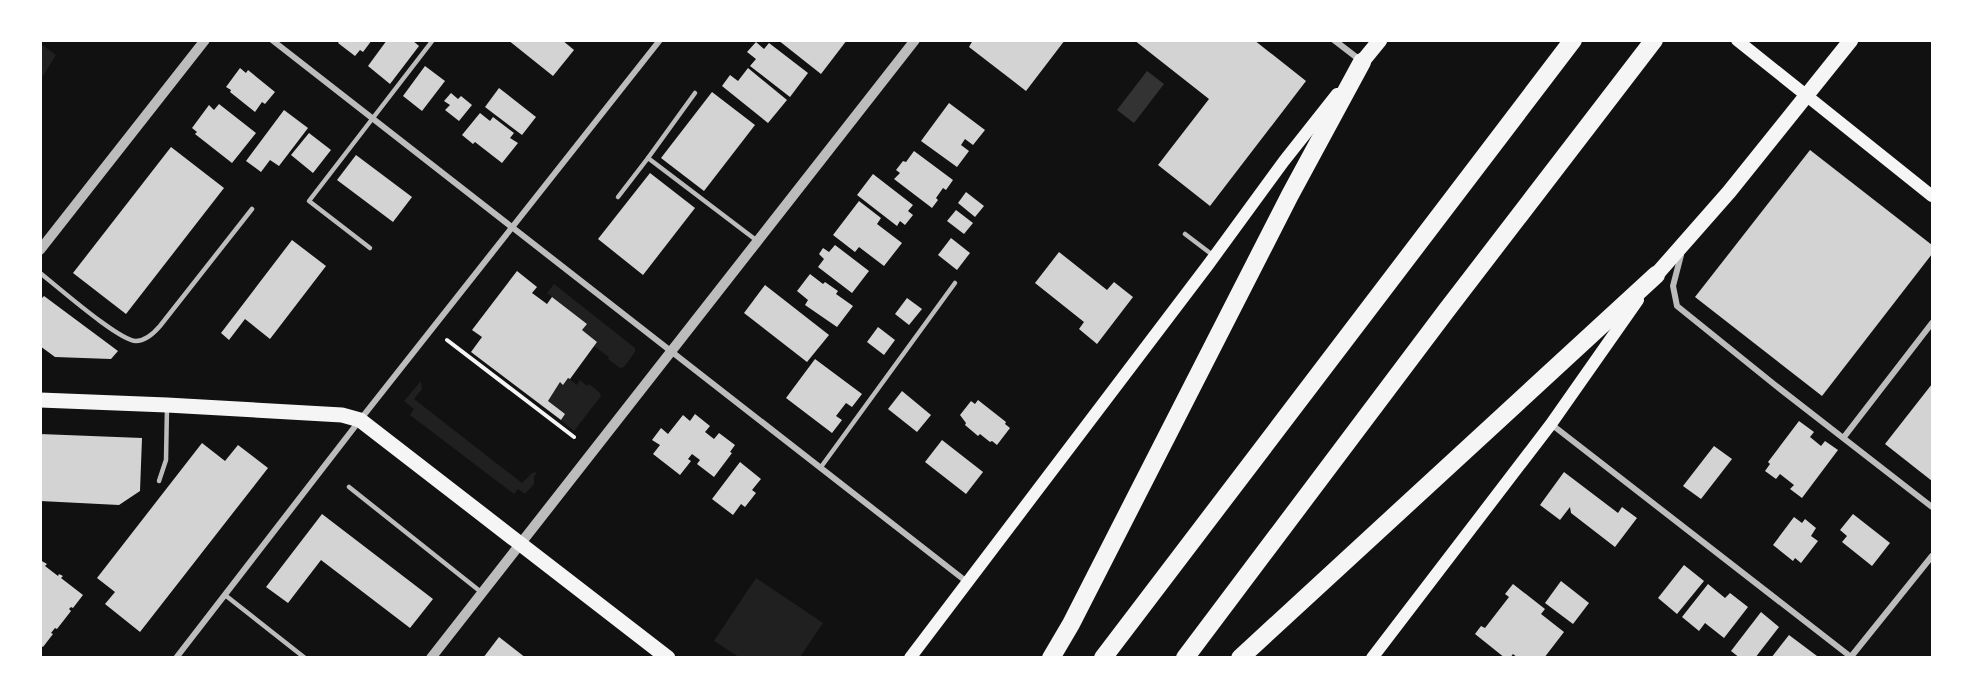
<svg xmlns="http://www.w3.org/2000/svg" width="1973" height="698" font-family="'Libre Baskerville',serif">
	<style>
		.green { fill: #202020 }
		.water { fill: #333 }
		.building { fill: #d3d3d3 }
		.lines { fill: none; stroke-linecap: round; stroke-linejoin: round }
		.path { stroke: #f5f5f5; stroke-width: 4 }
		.service { stroke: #bcbcbc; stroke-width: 4.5 }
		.minor { stroke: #bcbcbc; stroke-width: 6 }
		.tertiary { stroke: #bcbcbc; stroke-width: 10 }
		.secondary { stroke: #f5f5f5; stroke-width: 12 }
		.primary { stroke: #f5f5f5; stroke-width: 15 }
		.motorway { stroke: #f5f5f5; stroke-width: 18 }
	</style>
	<rect width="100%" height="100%" fill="#111"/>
	<g class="green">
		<polygon points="41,44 56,55 41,79"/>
		<polygon points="554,284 635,348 635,352 624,367 620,368 608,359 609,357 594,346 597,342 582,330 587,324 547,293"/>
		<polygon points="568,378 577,385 580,380 587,386 589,384 600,393 601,396 574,431 561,420 564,415 548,401 560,382 563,385"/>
		<polygon points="421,381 422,389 414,399 522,483 532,473 537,472 534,477 534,484 525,494 518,489 514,494 410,415 414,409 404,401"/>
		<polygon points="756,578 823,623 800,657 739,657 714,641"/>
	</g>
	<polygon class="water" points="1147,71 1164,84 1134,123 1117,110"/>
	<g class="building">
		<polygon points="340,40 372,40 363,52 360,50 355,56 338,43"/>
		<polygon points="387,40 412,40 419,46 390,84 368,66"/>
		<polygon points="508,40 562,40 574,50 553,76"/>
		<polygon points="778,40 847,40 821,74"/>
		<polygon points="973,40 1065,40 1026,91 969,47"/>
		<polygon points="1134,40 1254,40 1306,81 1210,206 1158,165 1209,99"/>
		<polygon points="756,42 764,49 769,43 808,73 790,97 750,66 756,59 747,52"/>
		<polygon points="425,66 445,81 422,111 403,96"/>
		<polygon points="240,68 246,73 248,70 275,92 265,104 262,102 255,112 230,92 231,90 226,87"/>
		<polygon points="748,68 787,100 768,123 722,86 730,75 738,81"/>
		<polygon points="499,88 536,117 522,135 485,107"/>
		<polygon points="712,92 755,125 704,191 661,158"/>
		<polygon points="451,93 458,99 461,96 472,105 459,121 445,110 450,105 444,101"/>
		<polygon points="949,103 985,130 973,145 965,139 961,145 969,151 957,167 921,141"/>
		<polygon points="219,104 256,133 232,163 195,134 197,132 192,128 209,105 214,110"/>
		<polygon points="284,110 308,128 279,166 270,160 261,172 246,161"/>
		<polygon points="480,113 490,121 493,117 514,133 510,138 518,143 502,163 475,142 473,144 462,135"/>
		<polygon points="309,133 331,150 313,173 291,155"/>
		<polygon points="171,147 224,188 126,314 73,273"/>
		<polygon points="1810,150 1932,245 1932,254 1822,396 1695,297"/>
		<polygon points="914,151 953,180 946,190 943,188 936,198 938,200 932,208 894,179 900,173 896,170 903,161 906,162"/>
		<polygon points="356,155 412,197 393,222 337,180"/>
		<polygon points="650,173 695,208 643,275 598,239"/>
		<polygon points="873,174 913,205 908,211 913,215 905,225 900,221 897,226 857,195"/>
		<polygon points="966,192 984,206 975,217 958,203"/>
		<polygon points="859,201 881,218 877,224 902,243 884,266 859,247 855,252 833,235"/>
		<polygon points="956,210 973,223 964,234 947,221"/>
		<polygon points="951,238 970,253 957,270 938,255"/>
		<polygon points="292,240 326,266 270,339 245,319 229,340 221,333"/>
		<polygon points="835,245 869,271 852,293 818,267 824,259 819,254 823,248 829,252"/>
		<polygon points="1059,252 1107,290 1114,282 1133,297 1097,344 1079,329 1084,322 1035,283"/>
		<polygon points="517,271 537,287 532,293 547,304 552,297 587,324 582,330 597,342 570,379 568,378 563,385 560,382 548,401 565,414 561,420 471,352 482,337 472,330"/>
		<polygon points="810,274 823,284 825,282 838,291 836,294 853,306 837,327 805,305 808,300 797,291"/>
		<polygon points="765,285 829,335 807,362 744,313"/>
		<polygon points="44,296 118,351 111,359 55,357 40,346 40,300"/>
		<polygon points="907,298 922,309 909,325 895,314"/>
		<polygon points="878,327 895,340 884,355 867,342"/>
		<polygon points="815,359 862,394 852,407 846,403 836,416 842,420 832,433 786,398"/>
		<polygon points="1932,384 1932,481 1885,444"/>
		<polygon points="902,391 931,415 917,432 888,409"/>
		<polygon points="978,400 1006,422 1005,424 1010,428 997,445 992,441 990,442 980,434 978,436 965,425 966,423 960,415 971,401 975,404"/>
		<polygon points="695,414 710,426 705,432 714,439 719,433 735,445 730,452 732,453 714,477 697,464 700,460 692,454 688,459 691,461 680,475 653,454 660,445 652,440 661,428 668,434 683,415 690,421"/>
		<polygon points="1799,421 1814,432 1810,437 1821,446 1825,441 1838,450 1802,498 1790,489 1794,485 1780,474 1776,479 1765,471 1770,464 1768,462"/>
		<polygon points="40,434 142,438 140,491 119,505 40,501"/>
		<polygon points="942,440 983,472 966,494 925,462"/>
		<polygon points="202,443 225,461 238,445 268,468 140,632 105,604 115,592 97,578"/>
		<polygon points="1714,446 1732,459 1701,499 1683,486"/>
		<polygon points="740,462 761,479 752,490 756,493 745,507 741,504 733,515 712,499"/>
		<polygon points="1564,472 1618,513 1622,507 1637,518 1615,547 1571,513 1570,507 1560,520 1540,505"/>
		<polygon points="322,514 433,599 410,628 321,560 288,603 266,587"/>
		<polygon points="1853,514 1890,543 1872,566 1842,542 1847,536 1840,530"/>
		<polygon points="1794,517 1802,523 1805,519 1816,528 1811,536 1818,541 1801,563 1795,558 1793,561 1773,545"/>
		<polygon points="40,560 47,564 45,566 58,576 59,574 63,576 61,578 83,595 73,608 71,607 69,609 71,611 57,629 55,628 51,633 53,634 43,647 40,645"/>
		<polygon points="1684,565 1704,581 1677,614 1658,598"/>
		<polygon points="1561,581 1589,603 1573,624 1545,603"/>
		<polygon points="1513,584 1545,609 1541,614 1564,632 1544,658 1518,658 1513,654 1510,658 1505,658 1475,634 1481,626 1485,628 1509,597 1505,594"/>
		<polygon points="1708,584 1725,598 1730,593 1748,607 1724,638 1705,623 1699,631 1682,617"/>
		<polygon points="1761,612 1779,627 1755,658 1740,658 1731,651"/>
		<polygon points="1789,635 1817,656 1815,658 1771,658"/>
		<polygon points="499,637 526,658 483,658"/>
	</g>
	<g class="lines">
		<polyline class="path" points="447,340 574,437"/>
		<g class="service">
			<polyline points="648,158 695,93"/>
			<polyline points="618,197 648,158 756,240"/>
			<polyline points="1185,234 1214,256"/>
			<polyline points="370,248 309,201 433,40"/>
			<path d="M 40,273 C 57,286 119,341 136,341 C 146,341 154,333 160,326 L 252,209"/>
			<polyline points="821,467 955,283"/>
			<polyline points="159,481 166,460 167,407"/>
			<polyline points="349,487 481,592"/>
			<polyline points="225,595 305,658"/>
		</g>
		<g class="minor">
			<polyline points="272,40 967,582"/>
			<polyline points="1334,40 1360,60"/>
			<polyline points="1681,255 1673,286 1677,306 1775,385 1932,507"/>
			<polyline points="1551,424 1851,657"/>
			<polyline points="1844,437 1932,323"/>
			<polyline points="176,658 360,420 660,40"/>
			<polyline points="1850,658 1932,556"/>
		</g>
		<g class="tertiary">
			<polyline points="40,250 205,40"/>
			<polyline points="431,658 915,40"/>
		</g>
		<g class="secondary">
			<polyline points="1737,40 1932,196"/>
			<polyline points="910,658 1208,265 1284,161 1337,94"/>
			<polyline points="1372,658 1551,424 1638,300"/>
		</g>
		<g class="primary">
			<polyline points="1362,62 1380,40"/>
			<polyline points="1656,275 1729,192 1851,40"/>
			<polyline points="40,400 167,405 342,415 360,420 668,658"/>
		</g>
		<g class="motorway">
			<polyline points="1051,658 1071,624 1290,195 1362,62"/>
			<polyline points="1103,658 1573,40"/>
			<polyline points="1185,658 1446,311 1654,40"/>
			<polyline points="1240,658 1656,275"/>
		</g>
	</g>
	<rect width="1973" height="698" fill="none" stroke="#ffffff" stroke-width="84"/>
</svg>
